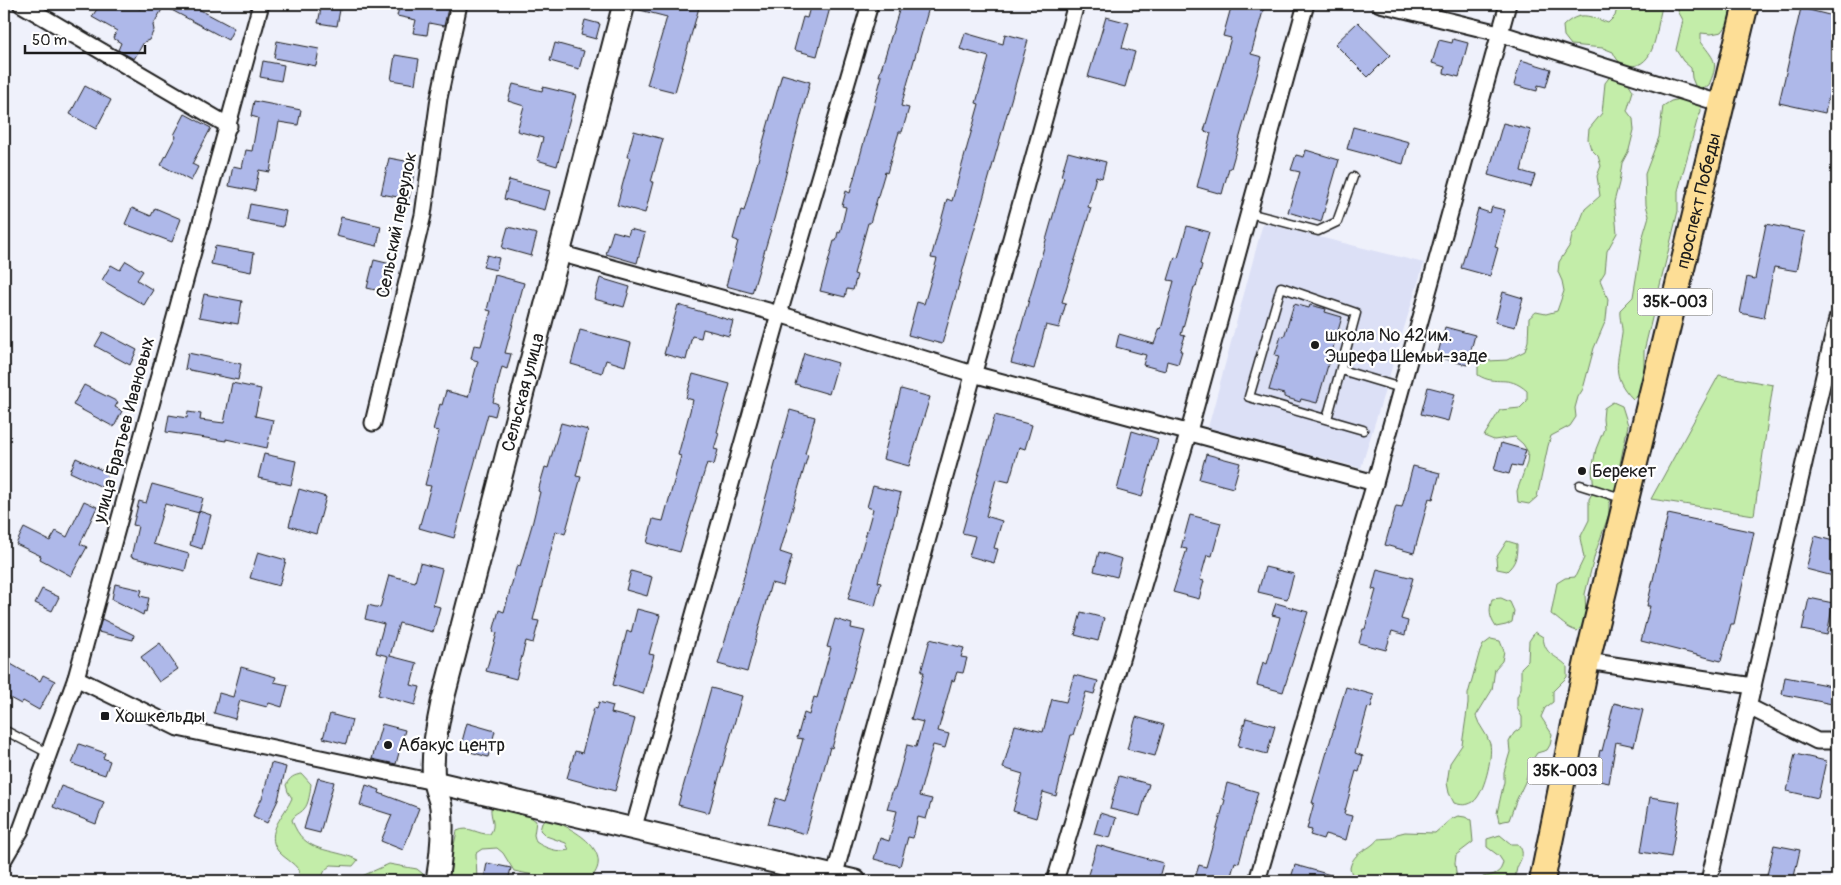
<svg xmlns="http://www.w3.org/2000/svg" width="1841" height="885" font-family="Pangolin,sans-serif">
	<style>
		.built { fill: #dce0f6 }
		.green { fill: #c3eda9; stroke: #708462 }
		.building { fill: #aeb8e9; stroke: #1c1c1c }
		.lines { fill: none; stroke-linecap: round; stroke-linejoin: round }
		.lane-casing { stroke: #1c1c1c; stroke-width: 11 }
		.street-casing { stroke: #1c1c1c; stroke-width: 19 }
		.secondary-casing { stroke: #1c1c1c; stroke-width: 25 }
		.primary-casing { stroke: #1c1c1c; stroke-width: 28 }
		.lane { stroke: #fff; stroke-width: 8 }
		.street { stroke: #fff; stroke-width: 15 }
		.secondary { stroke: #fff; stroke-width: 21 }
		.primary { stroke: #fdde96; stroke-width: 24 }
		.poi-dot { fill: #1c1c1c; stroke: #fff; stroke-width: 2 }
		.labels { text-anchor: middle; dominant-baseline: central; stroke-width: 4.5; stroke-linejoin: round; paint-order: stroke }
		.shield { fill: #fff; stroke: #606060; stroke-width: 1 }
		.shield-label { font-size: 16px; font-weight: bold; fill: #1c1c1c }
		.street-label { font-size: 18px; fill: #1c1c1c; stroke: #fff }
		.poi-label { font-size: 18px; fill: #1c1c1c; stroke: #fff; text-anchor: start }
	</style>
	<rect width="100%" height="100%" fill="#eff1fb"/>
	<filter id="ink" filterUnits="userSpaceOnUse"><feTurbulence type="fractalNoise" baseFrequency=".02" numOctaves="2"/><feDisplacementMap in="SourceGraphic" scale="10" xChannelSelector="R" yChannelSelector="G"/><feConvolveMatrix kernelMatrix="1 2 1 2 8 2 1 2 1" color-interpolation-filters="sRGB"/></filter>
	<g filter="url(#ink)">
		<polygon class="built" points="1263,223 1424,263 1361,468 1208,428"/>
		<g class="green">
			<path d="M 1618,4 L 1663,4 C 1656,23 1658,63 1633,66 C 1622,67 1617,61 1613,52 L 1603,48 L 1571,45 L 1564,36 L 1563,26 C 1580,10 1589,16 1608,23 L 1615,16 Z"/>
			<path d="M 1679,4 L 1732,4 L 1728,24 L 1722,32 L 1711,34 L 1701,33 L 1701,42 C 1716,62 1719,62 1708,87 L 1696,88 L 1692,78 L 1691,68 L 1683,61 L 1676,50 L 1683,20 L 1678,11 Z"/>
			<path d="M 1611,75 C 1622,77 1628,80 1633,91 L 1627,111 L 1633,119 L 1634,130 L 1629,150 L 1622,163 L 1619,183 L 1614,202 L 1617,233 L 1607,251 L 1605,272 L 1600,280 L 1608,299 L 1606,320 L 1594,348 L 1583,389 L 1578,397 L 1575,408 L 1576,417 L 1570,426 L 1551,436 L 1548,446 L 1537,497 L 1529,504 L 1518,502 L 1517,491 L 1527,463 L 1528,452 L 1523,444 L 1515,437 L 1494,440 L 1484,436 L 1500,410 L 1520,408 L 1527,401 L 1527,391 C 1507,373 1497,387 1478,375 L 1478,364 L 1488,361 L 1507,360 L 1525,351 L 1528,341 L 1529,318 L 1536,312 L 1546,314 L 1557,311 L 1564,291 L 1562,281 L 1558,272 L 1559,262 L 1570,245 L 1572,235 L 1578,227 L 1585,209 L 1600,196 L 1597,176 L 1601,166 L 1598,156 L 1591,149 L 1588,139 L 1589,129 L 1602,113 L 1605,83 Z"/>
			<path d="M 1681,99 L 1700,101 L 1701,111 L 1697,121 L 1678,191 L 1678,211 L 1644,351 L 1644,382 L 1641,393 L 1633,399 C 1610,376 1618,362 1622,334 C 1623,328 1619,318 1620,310 L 1633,297 L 1643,236 L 1649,216 L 1646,205 L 1645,174 L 1659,137 L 1663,106 L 1671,101 Z"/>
			<polygon points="1719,375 1773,385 1754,515 1651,499"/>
			<path d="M 1613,402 L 1622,406 L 1628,425 L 1620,464 L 1618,485 L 1609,504 L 1609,514 L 1595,554 L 1585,594 L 1586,615 L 1584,625 L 1577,631 C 1566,628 1561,621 1551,614 L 1557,583 L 1565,578 L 1575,577 L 1584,558 L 1580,538 L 1589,520 L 1589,499 L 1594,490 L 1592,470 L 1596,449 L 1604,429 L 1603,419 L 1604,408 Z"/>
			<path d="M 1507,541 L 1517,544 C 1517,556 1516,563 1507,571 L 1497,569 L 1496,558 Z"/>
			<path d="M 1501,598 L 1510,602 L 1514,611 L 1512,622 L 1506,625 L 1496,627 C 1489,617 1489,610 1492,599 Z"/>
			<path d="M 1535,632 L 1543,637 C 1545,656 1555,654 1567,666 L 1567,677 L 1553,691 L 1553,702 L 1545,708 L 1541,717 L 1552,734 L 1550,745 L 1547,750 L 1537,753 L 1531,762 L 1525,782 L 1516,801 L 1509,820 L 1499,822 L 1497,813 L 1504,782 L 1504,772 L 1510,752 L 1509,742 L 1514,733 L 1522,727 L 1522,717 L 1517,708 L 1517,697 L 1521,688 L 1521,668 L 1528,661 L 1529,641 Z"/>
			<path d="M 1491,639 L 1500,641 L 1504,651 L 1502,661 L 1495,669 L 1492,690 L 1476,716 C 1479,727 1487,733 1490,744 C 1493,756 1484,795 1473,802 C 1466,806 1461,805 1454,803 L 1449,793 L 1447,783 L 1450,763 L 1462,745 L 1468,704 L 1468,694 L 1479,654 L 1483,645 Z"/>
			<path d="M 302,774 L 311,784 C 310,792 309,804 304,809 C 300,814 295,814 292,820 C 304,855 331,847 358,860 L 353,866 L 331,865 L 325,870 L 322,877 L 324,881 L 300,881 L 299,870 C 293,862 284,858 278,851 C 264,832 285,815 292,798 L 288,792 L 286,785 C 290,777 294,775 302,774 Z"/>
			<path d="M 498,807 L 511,812 L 518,811 L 525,813 L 536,821 L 534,835 L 536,842 C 545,848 558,853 569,850 L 566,843 L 546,836 L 540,830 L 542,823 L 548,819 C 572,827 619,853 588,881 L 555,881 L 543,877 L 514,871 L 503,853 L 497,848 L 482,849 L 476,853 L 477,881 L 442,881 L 449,850 L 454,845 L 457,831 C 470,825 477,835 490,834 C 497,824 490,818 491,808 Z"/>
			<path d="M 1458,816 L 1465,817 L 1471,820 L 1473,842 L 1456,855 L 1455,863 L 1457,881 L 1357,881 L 1352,875 L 1350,868 C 1354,850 1368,852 1378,839 L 1392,838 L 1397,834 L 1405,832 L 1435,833 L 1451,819 Z"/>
			<path d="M 1500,835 L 1511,844 L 1518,844 C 1526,854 1521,858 1517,868 C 1516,872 1515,877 1514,881 L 1481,881 L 1483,877 C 1493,875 1501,874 1503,862 L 1499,856 L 1487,847 L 1487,839 Z"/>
			<polygon points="389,864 417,869 423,874 426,881 351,881"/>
		</g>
		<g class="building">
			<polygon points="100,4 130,4 140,9 143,4 189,4 234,28 228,40 164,6 153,25 154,30 149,40 144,42 134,59 118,50 121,43 113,38 117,31 92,17"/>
			<polygon points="322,4 341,4 337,26 318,23"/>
			<polygon points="400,4 449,4 444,26 429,23 427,35 413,33 416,20 397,16"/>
			<polygon points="636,4 700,4 675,92 647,85 667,17 636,9"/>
			<polygon points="811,4 831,4 817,56 794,50 803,17 807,18"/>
			<polygon points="901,4 930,4 901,106 909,108 902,132 899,132 887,173 885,172 870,223 868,223 854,274 857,275 853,290 847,289 845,297 820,291 834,241 836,241 838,232 840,233 846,207 842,206 846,191 850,193 882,76 879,76"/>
			<polygon points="1232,4 1265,4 1251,54 1262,57 1239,140 1231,168 1229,168 1222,194 1197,187 1211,133 1204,131 1231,38 1223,36"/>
			<polygon points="1801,8 1837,17 1837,59 1825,113 1779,103"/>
			<polygon points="1106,17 1129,23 1122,48 1135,52 1125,87 1088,77"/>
			<polygon points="585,20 600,24 596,39 581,35"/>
			<polygon points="1358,22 1390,55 1368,77 1335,44"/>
			<polygon points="965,33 1003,44 1005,34 1028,40 942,344 908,335 917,302 924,304 937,259 931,258 947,199 952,201 979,104 976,103 989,57 960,49"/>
			<polygon points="1453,39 1468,43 1459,77 1444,73 1445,67 1432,63 1439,40 1452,43"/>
			<polygon points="277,41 319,49 316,66 274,58"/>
			<polygon points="555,43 584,51 579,69 550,61"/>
			<polygon points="395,55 419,59 415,84 391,80"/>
			<polygon points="1521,60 1551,69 1546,87 1538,85 1537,91 1514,85"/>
			<polygon points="263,61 284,65 281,81 260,77"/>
			<polygon points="782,74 810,82 774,219 752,293 726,286 738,241 733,239 741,210 744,211"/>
			<polygon points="513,84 542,91 543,87 576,95 557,166 537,160 543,138 517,131 524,106 508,101"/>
			<polygon points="85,86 111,100 96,129 70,114"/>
			<polygon points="254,101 301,110 298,125 279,122 270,172 259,170 255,191 229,186 233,166 242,168 246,150 252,151 258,118 251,116"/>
			<polygon points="185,114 211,128 192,164 198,167 191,181 161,165 176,136 174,135"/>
			<polygon points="1503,123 1531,130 1521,171 1535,175 1531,187 1488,175"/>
			<polygon points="1353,127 1409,142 1403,164 1347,149"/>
			<polygon points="634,131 663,139 651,182 653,182 645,213 617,205 630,157 627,157"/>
			<polygon points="1306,150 1339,160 1321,222 1288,212 1300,172 1291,170 1296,155 1304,157"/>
			<polygon points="1068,152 1106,162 1102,178 1096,176 1088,207 1091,208 1062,302 1066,303 1059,328 1046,325 1034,369 1011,363 1064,177 1061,176"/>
			<polygon points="389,158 416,163 409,199 381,194"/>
			<polygon points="509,180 550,191 545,210 504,199"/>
			<polygon points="250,204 286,211 283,227 247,220"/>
			<polygon points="1492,207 1505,210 1495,247 1498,248 1490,276 1461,268 1478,209 1490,213"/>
			<polygon points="132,208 151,216 155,208 181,219 172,242 125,224"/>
			<polygon points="341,217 381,226 377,246 336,236"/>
			<polygon points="1766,224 1805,232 1797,271 1774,267 1764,318 1740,313 1747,277 1755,279"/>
			<polygon points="1187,226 1209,232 1200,264 1202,265 1196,287 1194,287 1181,335 1185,336 1180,351 1182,351 1178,364 1167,361 1165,371 1143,365 1146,355 1116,347 1119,334 1154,344 1160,328 1161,329 1174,281 1168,280 1175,257 1178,258"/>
			<polygon points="508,227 537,234 531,256 502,248"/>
			<polygon points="630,229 645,233 637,263 606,254 613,231 628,235"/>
			<polygon points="215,246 254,253 251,272 211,264"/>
			<polygon points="487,255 499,258 496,270 483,267"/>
			<polygon points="374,260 395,265 389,293 367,288"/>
			<polygon points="126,261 143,271 137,280 153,290 144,305 102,280 111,265 120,270"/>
			<polygon points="495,275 524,283 505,353 511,354 507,369 502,367 493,402 498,404 495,416 488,414 454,538 419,528 431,486 425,485 439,431 433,430 440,404 442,405 446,391 468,397 478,361 471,359 474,345 481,346 491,311 487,310"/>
			<polygon points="600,278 630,287 624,307 594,299"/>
			<polygon points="1503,292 1523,298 1515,327 1495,322"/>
			<polygon points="204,294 242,301 238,324 199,317"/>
			<polygon points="1294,304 1309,308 1310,305 1326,309 1325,312 1342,317 1317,403 1301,399 1300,402 1284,397 1284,394 1269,390 1279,356 1275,355 1281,336 1284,337"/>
			<polygon points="678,305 733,321 729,336 703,329 701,338 692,336 686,360 664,354"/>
			<polygon points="1445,327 1475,335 1467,365 1437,357"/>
			<polygon points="580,330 631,343 625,366 606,360 602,373 571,364"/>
			<polygon points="103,332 137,350 130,365 95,346"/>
			<polygon points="188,353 241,364 238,380 185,369"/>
			<polygon points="804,353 838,363 829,394 795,384"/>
			<polygon points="693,374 730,384 717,432 719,433 714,449 718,450 714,465 707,463 680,552 647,543 653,519 663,521 681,456 678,455 693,400 686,398"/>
			<polygon points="232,383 261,389 255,416 273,420 267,448 226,439 226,441 166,432 169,415 187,418 188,412 201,414 200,420 224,423"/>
			<polygon points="84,385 118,402 115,407 122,411 114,427 73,405"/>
			<polygon points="1428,387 1455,394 1448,421 1421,414"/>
			<polygon points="901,389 930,397 909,466 883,459"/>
			<polygon points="790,410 815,417 805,454 808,455 780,552 792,556 783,586 771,583 747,672 718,664 740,591"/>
			<polygon points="995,415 1032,425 1025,449 1019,447 1009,482 996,479 986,516 1002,521 994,548 998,549 994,563 969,556 975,536 962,533"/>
			<polygon points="561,423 588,430 576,476 581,477 565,534 556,531 533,620 539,621 533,643 526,641 516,679 486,671 497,633 493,632 499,610 504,612 517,565 520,566 532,525 540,492 538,491 545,467 548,468"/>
			<polygon points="1132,431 1158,439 1142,497 1117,490"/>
			<polygon points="1501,443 1526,450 1521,467 1512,465 1509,474 1494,470"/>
			<polygon points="264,454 296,461 291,485 258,478"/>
			<polygon points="1206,454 1240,463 1233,488 1199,479"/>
			<polygon points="76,458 108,473 102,487 70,472"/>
			<polygon points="1413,466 1440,473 1433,499 1429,498 1414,553 1385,545 1396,506 1402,507"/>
			<polygon points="152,484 203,498 199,513 165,504 153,544 189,554 185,571 131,557 138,526 133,525 139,501 146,503"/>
			<polygon points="873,486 901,493 878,582 881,583 875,606 848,599 873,509 867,507"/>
			<polygon points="299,489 326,497 316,534 289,526"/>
			<polygon points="84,501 97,507 80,544 87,547 71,576 40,559 41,556 16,544 24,528 50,541 56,531 67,537"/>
			<polygon points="199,511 211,515 202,549 190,545"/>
			<polygon points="1668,514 1754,532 1734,624 1731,624 1721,661 1641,641 1650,606 1647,606"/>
			<polygon points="1190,515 1221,523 1212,556 1207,555 1200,580 1204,581 1199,599 1173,592 1187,549 1181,548"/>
			<polygon points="1815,536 1837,542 1837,577 1806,569"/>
			<polygon points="258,552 286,560 279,586 250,578"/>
			<polygon points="1099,552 1122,559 1117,577 1094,571"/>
			<polygon points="420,563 442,569 433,605 440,607 433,632 399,623 390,656 417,663 411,685 420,687 415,705 378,695 388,656 376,653 384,624 365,619 368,605 380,608 389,575 415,582"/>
			<polygon points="1265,567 1294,574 1287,599 1258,592"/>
			<polygon points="1377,569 1413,578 1401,619 1408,621 1405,635 1392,631 1386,650 1359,643 1363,629 1365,629 1376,590 1372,589"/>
			<polygon points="631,571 652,577 647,596 626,590"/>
			<polygon points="115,584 142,590 140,596 149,598 146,612 144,611 143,615 112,599"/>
			<polygon points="42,589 59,597 52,611 35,603"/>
			<polygon points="1809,598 1833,603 1827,635 1802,630"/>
			<polygon points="1276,603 1308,612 1283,692 1257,685 1263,662 1267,664 1280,617 1272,615"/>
			<polygon points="637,609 660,615 649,654 654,655 643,694 613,685 627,631 631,633"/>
			<polygon points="1081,612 1104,618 1098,641 1075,635"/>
			<polygon points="102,619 134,635 133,640 98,632"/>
			<polygon points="835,619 852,624 851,628 865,631 832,748 830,747 806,834 768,824 776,798 785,801 803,739 797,738 804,713 809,715 814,697 817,698 831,648 827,647"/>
			<polygon points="930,639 964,648 961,657 967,658 963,673 957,672 954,681 952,680 938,731 949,734 945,748 933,745 919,796 932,799 926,819 918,817 913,838 908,837 900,866 874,859 880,838 889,841 897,811 887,809 893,789 895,789 907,745 916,747 923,722 911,719 924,672 921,672"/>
			<polygon points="160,643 178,669 159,682 141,657"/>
			<polygon points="4,660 40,681 43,675 55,681 39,710 23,701 21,704 4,695"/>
			<polygon points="241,667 276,677 274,682 288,685 282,707 269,703 267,707 240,700 235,719 214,713 219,693 233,697"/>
			<polygon points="1074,675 1098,681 1094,694 1086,692 1073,735 1071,735 1056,796 1043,792 1036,818 1013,811 1023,774 1003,768 1015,725 1043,732 1052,699 1066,702"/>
			<polygon points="1785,677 1837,687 1837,705 1782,694"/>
			<polygon points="1346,687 1374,695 1371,708 1368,707 1355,753 1363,756 1359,772 1356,771 1344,814 1352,816 1346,840 1325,834 1323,839 1310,835 1312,830 1307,829 1314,803 1312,803"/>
			<polygon points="711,688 742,696 709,813 678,805"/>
			<polygon points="599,702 613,706 611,713 635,719 615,791 567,778 575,751 582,753 594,708 597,709"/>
			<polygon points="1614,703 1643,710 1634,746 1616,742 1609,783 1594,780 1600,750 1602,751"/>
			<polygon points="330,714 352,720 346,744 323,738"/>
			<polygon points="1136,717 1164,725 1155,756 1127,749"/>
			<polygon points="1246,718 1275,726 1267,754 1238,746"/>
			<polygon points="467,723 495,731 488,757 460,749"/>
			<polygon points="382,724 405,730 396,764 372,759"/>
			<polygon points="79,744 105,753 103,758 110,761 105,775 72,764"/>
			<polygon points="1795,754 1826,761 1818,798 1787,791"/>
			<polygon points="271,763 286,767 278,800 267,823 253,816 263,796"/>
			<polygon points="1119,776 1149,784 1140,816 1110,809"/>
			<polygon points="318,778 334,782 320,833 304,829"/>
			<polygon points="1227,783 1258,792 1239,863 1235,862 1230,879 1221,876 1220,881 1194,881 1199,865 1206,867 1225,800 1223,799"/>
			<polygon points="366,785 380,790 379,793 419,808 403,850 381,841 392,815 360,805"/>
			<polygon points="61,786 104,802 96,824 53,807"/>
			<polygon points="1650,797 1680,802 1671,857 1641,852"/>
			<polygon points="1100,813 1116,818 1110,838 1094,834"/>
			<polygon points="1097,845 1163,863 1158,881 1086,881"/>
			<polygon points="1774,845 1800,850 1793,881 1767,875"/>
			<polygon points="487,863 511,868 508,881 493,881 484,879"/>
			<polygon points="1295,865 1338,877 1338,881 1290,881"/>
		</g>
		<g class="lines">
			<defs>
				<g id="lane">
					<polyline points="1249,213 1318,231 1337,222 1353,177"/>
					<polyline points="1341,370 1401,388"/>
					<polyline points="1327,419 1356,313 1281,287 1249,397 1363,430"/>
					<polyline points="1580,485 1625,499"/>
					<polyline points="4,730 48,753"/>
				</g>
				<g id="street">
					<polyline points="21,4 229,126"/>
					<polyline points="1380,4 1499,33 1722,104"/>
					<polyline points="559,253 779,314 973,374 1375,483"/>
					<polyline points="373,423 423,215 439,98 459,4"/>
					<polyline points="1587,661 1753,686 1837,319"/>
					<polyline points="76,678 178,728 434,782"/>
					<polyline points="1749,707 1817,741 1837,741"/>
					<polyline points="633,830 779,314 870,4"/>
					<polyline points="4,859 21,830 76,678 261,4"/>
					<polyline points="834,877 1076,4"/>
					<polyline points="1055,881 1189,431 1306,4"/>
					<polyline points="1257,881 1375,483 1508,4"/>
					<polyline points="1709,881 1753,686"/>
				</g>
				<g id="secondary">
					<polyline points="434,782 855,881"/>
					<path id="s1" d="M 437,881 C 441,857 444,832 441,807 C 440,798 435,790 434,781 C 431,755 437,728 442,703 L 624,4"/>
				</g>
				<g id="primary">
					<path id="s2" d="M 1542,881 L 1587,661 L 1746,4"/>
				</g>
			</defs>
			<use href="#lane" class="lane-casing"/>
			<use href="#street" class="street-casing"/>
			<use href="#secondary" class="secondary-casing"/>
			<use href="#primary" class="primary-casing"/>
			<use href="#lane" class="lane"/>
			<use href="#street" class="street"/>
			<use href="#secondary" class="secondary"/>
			<use href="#primary" class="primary"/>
		</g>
	</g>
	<g class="poi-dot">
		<circle cx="1315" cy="345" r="5"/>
		<circle cx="1582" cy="471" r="5"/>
		<rect x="100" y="711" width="10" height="10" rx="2.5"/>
		<circle cx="388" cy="745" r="5"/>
	</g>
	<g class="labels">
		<g class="shield">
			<rect x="1637.5" y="288.5" width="75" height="27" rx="4"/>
			<rect x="1527.5" y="757.5" width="75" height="27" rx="4"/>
		</g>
		<g class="shield-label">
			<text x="1675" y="302">35К-003</text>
			<text x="1565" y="771">35К-003</text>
		</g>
		<g class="street-label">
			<text stroke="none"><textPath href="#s2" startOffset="698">проспект Победы</textPath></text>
			<text transform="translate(397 225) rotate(-79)">Сельский переулок</text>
			<text stroke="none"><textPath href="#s1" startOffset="501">Сельская улица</textPath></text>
			<text transform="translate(124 430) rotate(-75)">улица Братьев Ивановых</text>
		</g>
		<g class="poi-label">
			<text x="1325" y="335">школа № 42 им.<tspan x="1325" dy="21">Эшрефа Шемьи-заде</tspan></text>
			<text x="1592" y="471">Берекет</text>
			<text x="115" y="716">Хошкельды</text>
			<text x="398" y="745">Абакус центр</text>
		</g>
	</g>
	<rect width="1841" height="885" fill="none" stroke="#fff" stroke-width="20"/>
	<rect x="10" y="10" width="1821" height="865" fill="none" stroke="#1c1c1c" stroke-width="2" filter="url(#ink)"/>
	<path d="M25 45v8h120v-8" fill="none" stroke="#1c1c1c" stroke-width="2.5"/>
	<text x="32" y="45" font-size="15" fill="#1c1c1c" stroke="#ffffff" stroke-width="4" paint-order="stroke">50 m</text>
</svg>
